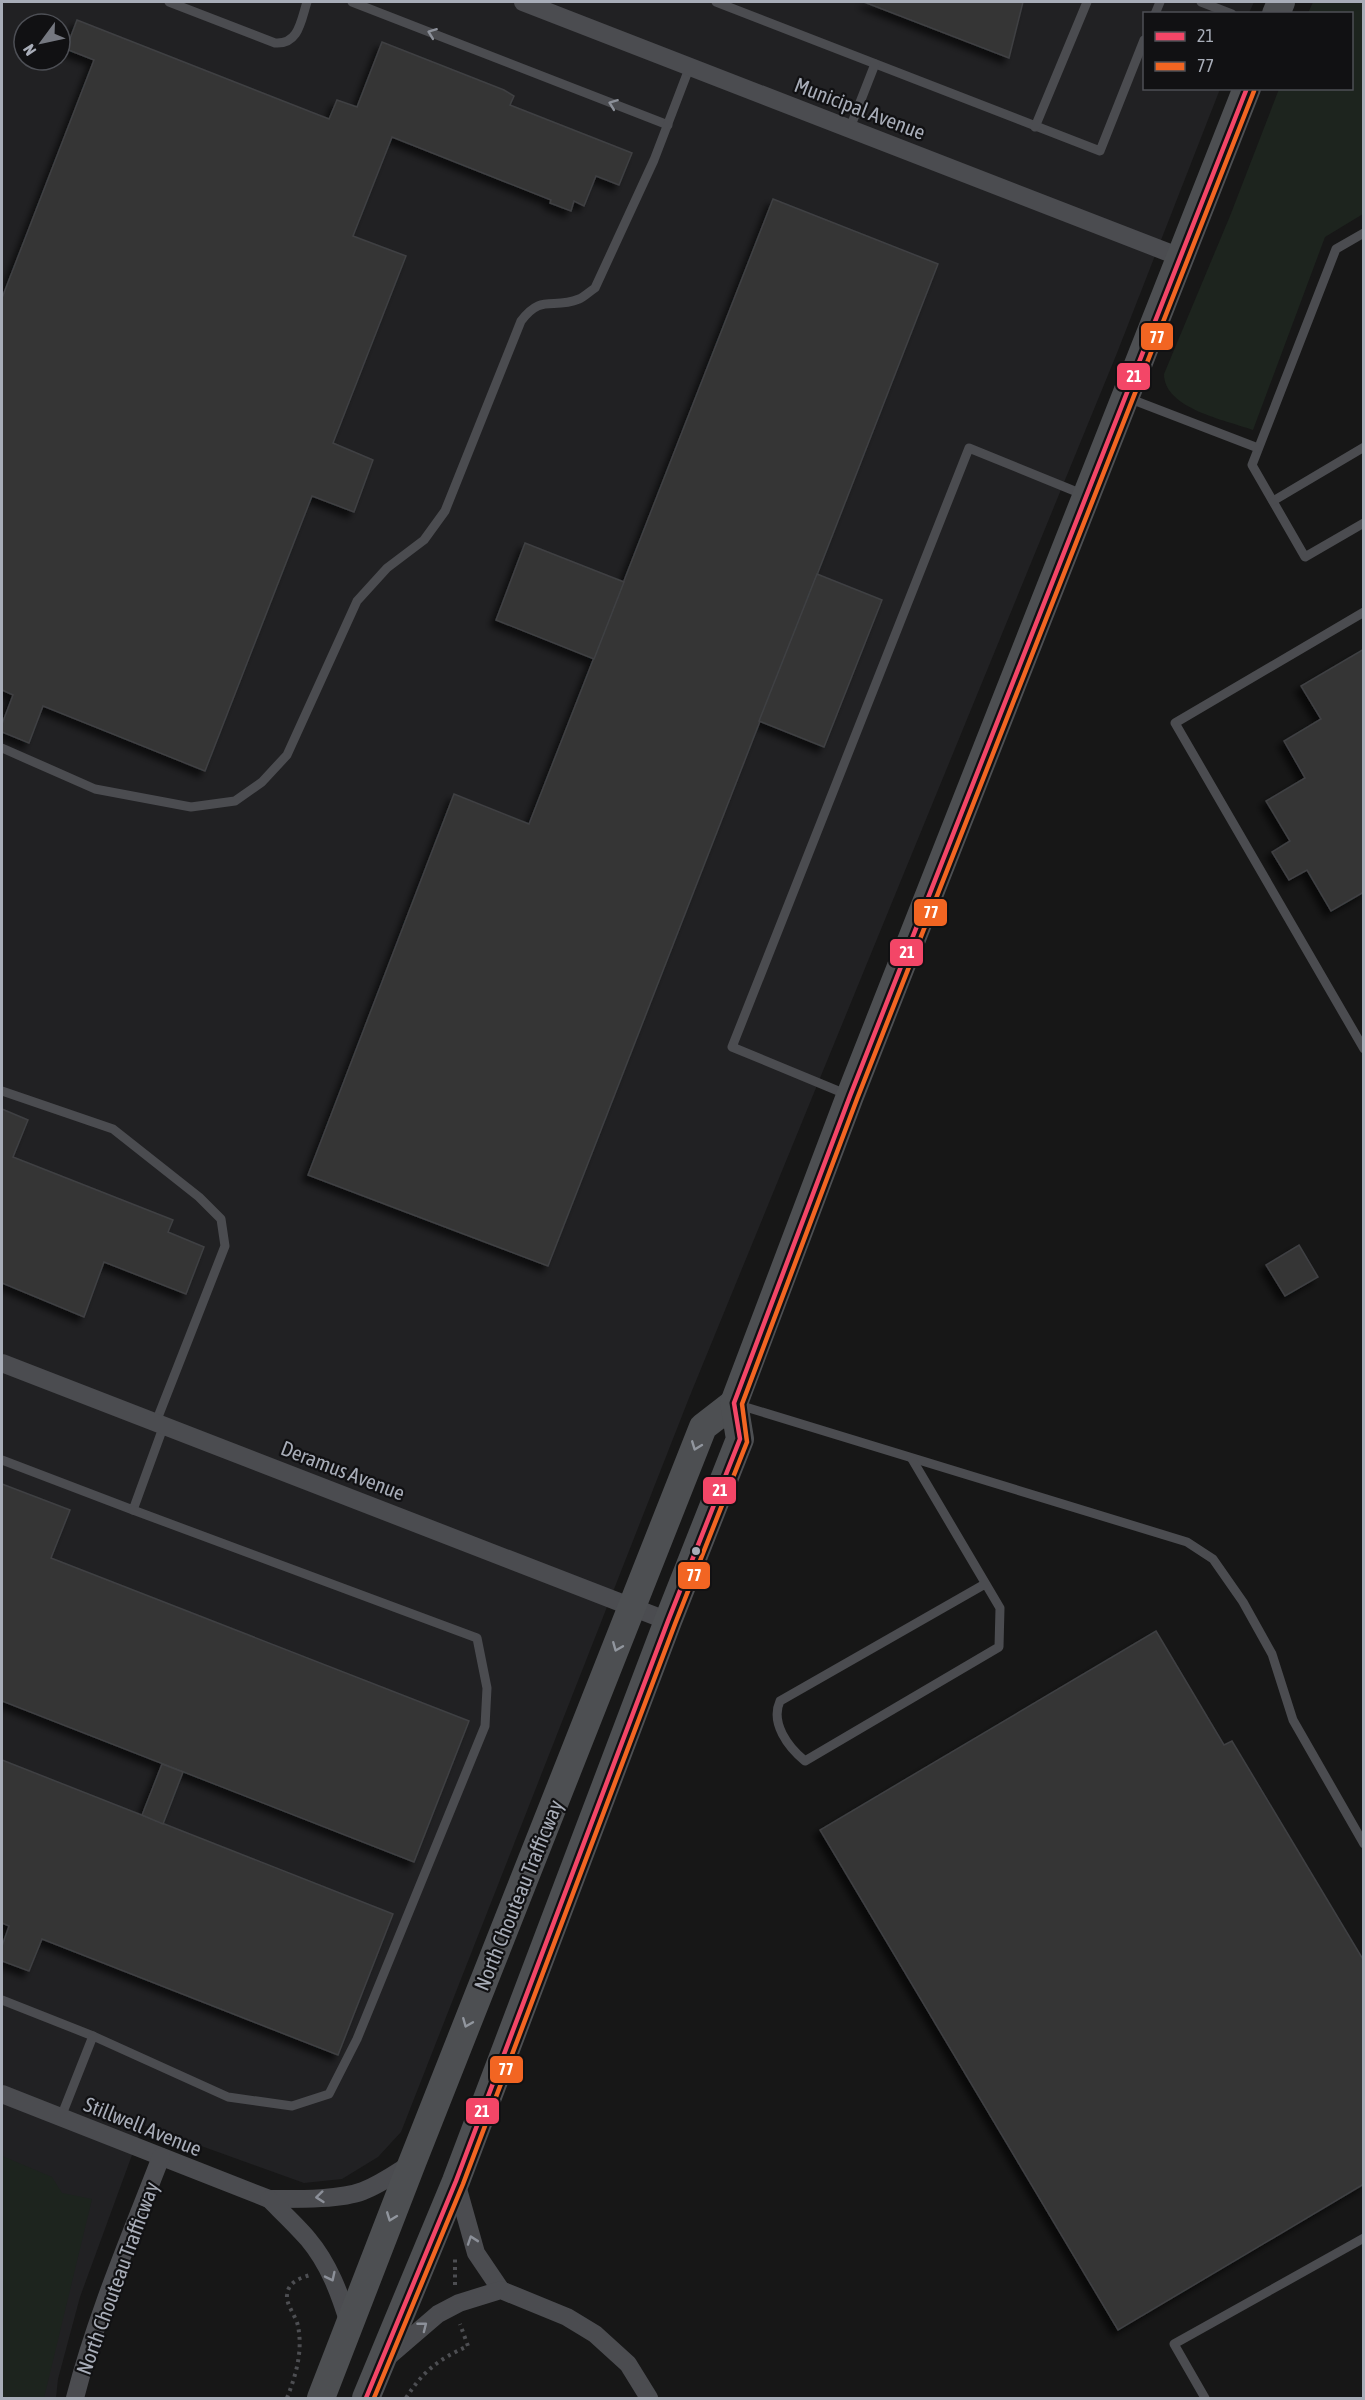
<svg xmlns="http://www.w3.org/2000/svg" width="1365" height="2400" font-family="'Asap Condensed',sans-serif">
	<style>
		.built { fill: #212123; fill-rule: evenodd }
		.green { fill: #1d241e }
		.building { fill: #353536; stroke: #3f4043; stroke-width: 1.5; filter: url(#shadow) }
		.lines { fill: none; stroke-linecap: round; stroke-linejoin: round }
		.path { stroke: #4d4e52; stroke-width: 4; stroke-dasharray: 3 4.5; stroke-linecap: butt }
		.lane { stroke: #4b4c50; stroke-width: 9 }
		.street { stroke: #4b4c50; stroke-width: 18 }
		.primary { stroke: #4d4f52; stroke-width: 28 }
		.bus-1-casing { stroke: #111113; stroke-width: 9 }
		.bus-2-casing { stroke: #111113; stroke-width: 9 }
		.bus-1 { stroke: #f34667; stroke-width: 4.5 }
		.bus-2 { stroke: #f26522; stroke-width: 4.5 }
		.oneway { stroke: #8c9099 }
		.oneway2 { stroke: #91969e }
		.bus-dot { fill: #a8adb8; stroke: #111113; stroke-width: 2 }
		.labels { text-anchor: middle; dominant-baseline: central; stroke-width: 4.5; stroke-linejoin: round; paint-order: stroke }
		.street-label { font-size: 21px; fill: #a8adb8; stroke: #111113 }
		.line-badge { stroke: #111113; stroke-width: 2 }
		.badge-label { font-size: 16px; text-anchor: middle; font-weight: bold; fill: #fff }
	</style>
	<defs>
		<filter id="shadow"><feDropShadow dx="-5.5" dy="5.5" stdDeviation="3" flood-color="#0009"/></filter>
	</defs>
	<rect width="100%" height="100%" fill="#171717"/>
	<path class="built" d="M 2,2 L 1254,2 L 1249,13 L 1144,14 L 1144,88 L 1220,89 L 1117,353 L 689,1398 L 401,2132 L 378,2157 L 342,2179 L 304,2183 L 143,2125 L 80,2297 L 58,2379 L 56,2398 L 2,2398 ZM 24,24 L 60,24 L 60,60 L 24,60 Z"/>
	<g class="green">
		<path d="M 1313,2 L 1363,2 L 1363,214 L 1325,237 L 1253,430 C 1226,420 1164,409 1164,374 L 1230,216 L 1279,89 L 1352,88 L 1352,14 L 1308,13 Z"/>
		<polygon points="2,2156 52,2177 62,2193 92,2199 44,2398 2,2398"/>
	</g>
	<g class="building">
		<polygon points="864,2 1023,2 1009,58"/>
		<polygon points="77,20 329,119 337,100 357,107 382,42 504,90 514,96 510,105 632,153 619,185 596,176 584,206 574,201 571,211 550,203 551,200 392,137 353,236 406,256 333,443 373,460 354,512 312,496 205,771 43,706 29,743 2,732 2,724 13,695 2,690 2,298 94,60 66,49"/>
		<polygon points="773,199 938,264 548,1266 308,1175 454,794 529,824"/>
		<polygon points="525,543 624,582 594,659 496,620"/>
		<polygon points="817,574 882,600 824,747 759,721"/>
		<polygon points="1364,649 1364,892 1331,911 1307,870 1289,880 1272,852 1290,841 1266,801 1305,778 1284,741 1321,719 1301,686"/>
		<polygon points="2,1109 28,1120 13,1157 173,1220 168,1232 204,1247 186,1294 104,1262 84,1317 2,1283"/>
		<polygon points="1299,1245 1318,1277 1285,1296 1266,1265"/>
		<polygon points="2,1484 70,1510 51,1558 469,1721 414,1862 2,1701"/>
		<polygon points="1156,1631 1224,1745 1232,1741 1364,1961 1364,2184 1118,2330 820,1830"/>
		<polygon points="2,1760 393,1914 338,2055 42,1939 29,1971 2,1961 2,1946 9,1926 2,1923"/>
		<polygon points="162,1764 183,1772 163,1824 142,1815"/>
	</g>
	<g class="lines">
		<g class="path">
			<polyline points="455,2285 455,2256"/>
			<path d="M 287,2398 C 296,2375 303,2351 298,2326 C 296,2316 286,2305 287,2295 C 288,2282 300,2278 310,2275"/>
			<path d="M 406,2398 C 423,2371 439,2359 468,2346 L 460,2324"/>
		</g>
		<g class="lane">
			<path d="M 169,2 L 275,43 C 299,45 301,20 307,2"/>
			<polyline points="352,2 668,125"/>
			<polyline points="716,2 1100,151 1144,40"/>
			<polyline points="1201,2 1232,14"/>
			<polyline points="1155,14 1160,2"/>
			<polyline points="1035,127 1087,2"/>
			<polyline points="850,128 875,64"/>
			<polyline points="1364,233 1336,249 1252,465 1305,557 1364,523"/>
			<polyline points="1128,398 1258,448"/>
			<polyline points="1273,501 1364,447"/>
			<polyline points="1364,612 1175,723 1364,1049"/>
			<path d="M 2,748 L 95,789 L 191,807 L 235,801 L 262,782 L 287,755 L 357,601 L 387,568 L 424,540 L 445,511 L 521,321 C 542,293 552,310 579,299 C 584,297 590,291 595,288 L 654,160 L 690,66"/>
			<polyline points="2,1091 113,1129 199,1197 221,1219 225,1246 156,1422"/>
			<polyline points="848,1095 732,1047 969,448 1082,494"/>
			<polyline points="739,1405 1187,1542 1213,1559 1243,1602 1272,1654 1293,1720 1364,1844"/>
			<path d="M 912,1459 L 1000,1608 L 999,1647 L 805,1761 C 788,1747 770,1723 780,1701 L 985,1584"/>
			<polyline points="2,1460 133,1510 164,1425"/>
			<polyline points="2,2000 93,2036"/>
			<polyline points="61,2117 93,2036 228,2097 292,2106 329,2094 357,2039 485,1726 487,1688 477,1638 133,1510"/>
			<polyline points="1205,2398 1174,2344 1364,2238"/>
		</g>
		<g class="street">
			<polyline points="523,2 1180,257"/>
			<polyline points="2,1363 668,1621"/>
			<path d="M 2,2094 L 269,2199 C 294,2199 340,2200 363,2191 C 381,2184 396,2173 412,2163"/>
			<polyline points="456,2182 476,2253 501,2290"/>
			<path d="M 269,2199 C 282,2212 296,2225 308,2239 C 329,2264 340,2294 349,2324"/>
			<polyline points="388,2357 438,2314 459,2303 501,2290 567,2317 595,2334 628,2364 649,2398"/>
			<path d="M 75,2398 C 96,2316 130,2237 161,2157"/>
		</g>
		<g class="primary">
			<polyline points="1276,14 1281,2"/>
			<polyline points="321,2398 412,2163 703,1427 734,1403"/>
			<polyline points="366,2398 456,2181 668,1621 740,1439 734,1403 850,1096 1247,88"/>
		</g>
		<defs>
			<polyline id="bus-1" points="366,2398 456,2181 668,1621 740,1439 734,1403 850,1096 1247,88"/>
			<polyline id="bus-2" points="374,2398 463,2184 675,1624 747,1442 742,1404 857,1099 1254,91"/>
		</defs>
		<use href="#bus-1" class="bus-1-casing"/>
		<use href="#bus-2" class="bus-2-casing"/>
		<use href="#bus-1" class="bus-1"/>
		<use href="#bus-2" class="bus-2"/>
	</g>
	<defs><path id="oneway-chevron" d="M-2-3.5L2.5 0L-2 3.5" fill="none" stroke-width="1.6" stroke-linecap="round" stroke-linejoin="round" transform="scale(1.5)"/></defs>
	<g class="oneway">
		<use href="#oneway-chevron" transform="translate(432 33) rotate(-159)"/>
		<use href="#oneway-chevron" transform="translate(613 104) rotate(-159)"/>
		<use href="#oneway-chevron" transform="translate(320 2197) rotate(174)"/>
		<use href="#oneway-chevron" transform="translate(472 2240) rotate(-109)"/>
		<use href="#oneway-chevron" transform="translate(331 2277) rotate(64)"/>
		<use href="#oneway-chevron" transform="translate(423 2326) rotate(-38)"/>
	</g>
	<g class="oneway2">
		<use href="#oneway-chevron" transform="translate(696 1446) rotate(111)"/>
		<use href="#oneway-chevron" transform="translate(617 1647) rotate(112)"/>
		<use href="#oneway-chevron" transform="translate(467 2023) rotate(112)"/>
		<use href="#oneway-chevron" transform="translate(391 2217) rotate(111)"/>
	</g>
	<circle class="bus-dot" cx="696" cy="1551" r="5"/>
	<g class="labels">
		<g class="street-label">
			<text transform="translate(860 108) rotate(21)">Municipal Avenue</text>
			<text transform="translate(343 1470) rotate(21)">Deramus Avenue</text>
			<text transform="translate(518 1895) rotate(-68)">North Chouteau Trafficway</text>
			<text transform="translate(143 2126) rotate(22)">Stillwell Avenue</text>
			<text transform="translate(117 2278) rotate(-70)">North Chouteau Trafficway</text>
		</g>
	</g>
	<g class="line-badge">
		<rect x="1140" y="322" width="34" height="29" rx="6" fill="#f26522"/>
		<rect x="1116" y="362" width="35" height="29" rx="6" fill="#f34667"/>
		<rect x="913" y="898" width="35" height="29" rx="6" fill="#f26522"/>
		<rect x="889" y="938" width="35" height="29" rx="6" fill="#f34667"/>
		<rect x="702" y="1476" width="35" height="29" rx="6" fill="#f34667"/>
		<rect x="677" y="1561" width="34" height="29" rx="6" fill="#f26522"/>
		<rect x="489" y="2055" width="35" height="29" rx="6" fill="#f26522"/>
		<rect x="465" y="2097" width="35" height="28" rx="6" fill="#f34667"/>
	</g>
	<g class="badge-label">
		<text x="1157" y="343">77</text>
		<text x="1134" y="382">21</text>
		<text x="931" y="918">77</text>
		<text x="907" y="958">21</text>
		<text x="720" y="1496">21</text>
		<text x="694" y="1581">77</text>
		<text x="506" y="2075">77</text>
		<text x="482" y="2117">21</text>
	</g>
	<rect width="1365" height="2400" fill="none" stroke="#a8adb8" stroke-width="6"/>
	<rect x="1143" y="12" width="210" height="78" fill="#111113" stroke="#4d4f55" stroke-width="1.5"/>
	<rect x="1155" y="32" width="30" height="9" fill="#f34667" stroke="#4d4f55" stroke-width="1.5"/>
	<text x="1197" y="42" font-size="18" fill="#a8adb8">21</text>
	<rect x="1155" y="62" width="30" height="9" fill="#f26522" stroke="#4d4f55" stroke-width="1.5"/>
	<text x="1197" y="72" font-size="18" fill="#a8adb8">77</text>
	<g transform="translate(42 42) rotate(237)"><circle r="28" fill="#111113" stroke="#4d4f55" stroke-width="1.5"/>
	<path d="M0-4.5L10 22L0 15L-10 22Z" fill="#757880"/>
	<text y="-9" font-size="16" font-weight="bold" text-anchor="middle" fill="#a8adb8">N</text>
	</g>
</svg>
